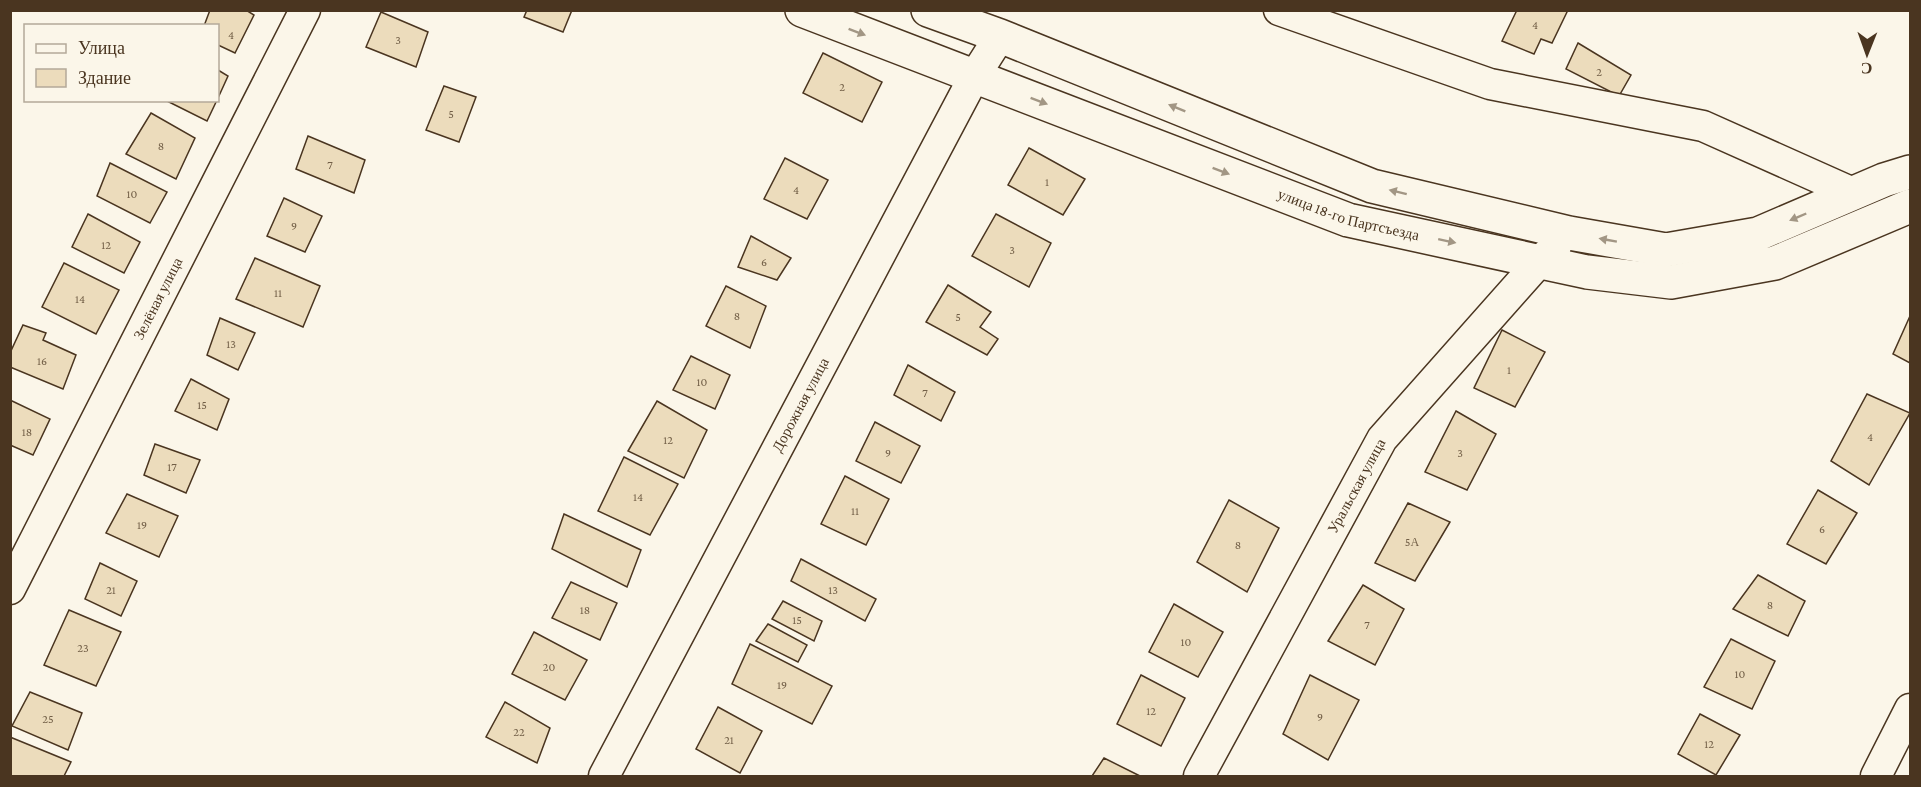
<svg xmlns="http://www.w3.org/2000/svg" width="1921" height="787" font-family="'Crimson Pro',serif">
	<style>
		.building { fill: #ecdcbc; stroke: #4a3520; stroke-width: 1.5 }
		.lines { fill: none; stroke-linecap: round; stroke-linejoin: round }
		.street-casing { stroke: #4a3520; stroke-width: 33 }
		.secondary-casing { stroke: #4a3520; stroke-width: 36 }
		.street { stroke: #fbf6e9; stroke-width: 30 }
		.secondary { stroke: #fbf6e9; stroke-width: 33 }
		.oneway { fill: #a29684 }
		.labels { text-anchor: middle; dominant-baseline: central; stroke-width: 4.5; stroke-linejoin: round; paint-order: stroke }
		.number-label { font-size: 12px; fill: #725f47 }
		.street-label { font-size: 15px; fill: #4a3520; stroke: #fbf6e9 }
	</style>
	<rect width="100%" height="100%" fill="#fbf6e9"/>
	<g class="building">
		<polygon points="210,10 246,10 254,15 235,53 218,45 218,26 204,26"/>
		<polygon points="527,10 572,10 563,32 524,17"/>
		<polygon points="1517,10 1564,10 1567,12 1552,43 1541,39 1534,54 1502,41"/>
		<polygon points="381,12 428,32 416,67 366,47"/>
		<polygon points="1578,43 1631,75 1619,96 1566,69"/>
		<polygon points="823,53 882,82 862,122 803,93"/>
		<polygon points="218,70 228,76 218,98"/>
		<polygon points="444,86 476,97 459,142 426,130"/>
		<polygon points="165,100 217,100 207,121"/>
		<polygon points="151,113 195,138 176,179 126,154"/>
		<polygon points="308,136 365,160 354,193 296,169"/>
		<polygon points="1029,148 1085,179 1063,215 1008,185"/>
		<polygon points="785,158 828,180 807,219 764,199"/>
		<polygon points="110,163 167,192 150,223 97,196"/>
		<polygon points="284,198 322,216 305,252 267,236"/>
		<polygon points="88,214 140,242 124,273 72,247"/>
		<polygon points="996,214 1051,243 1029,287 972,256"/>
		<polygon points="751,236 791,258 777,280 738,267"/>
		<polygon points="255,258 320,286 303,327 236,299"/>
		<polygon points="64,263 119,290 96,334 42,307"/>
		<polygon points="948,285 991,312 980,327 998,339 987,355 926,322"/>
		<polygon points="726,286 766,306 750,348 706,326"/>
		<polygon points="1910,316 1910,363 1893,354"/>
		<polygon points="220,318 255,333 238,370 207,355"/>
		<polygon points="23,325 46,333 43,340 76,355 63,389 10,367 10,353"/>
		<polygon points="1502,330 1545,352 1515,407 1474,388"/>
		<polygon points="691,356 730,375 715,409 673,390"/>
		<polygon points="908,365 955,392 941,421 894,395"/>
		<polygon points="191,379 229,399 217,430 175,411"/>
		<polygon points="1867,394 1910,413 1869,485 1831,461"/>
		<polygon points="10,400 50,419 33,455 10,445"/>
		<polygon points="657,401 707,430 684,478 628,451"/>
		<polygon points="1456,411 1496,434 1467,490 1425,472"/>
		<polygon points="875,422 920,446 901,483 856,461"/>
		<polygon points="155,444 200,460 186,493 144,475"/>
		<polygon points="624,457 678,484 650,535 598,511"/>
		<polygon points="845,476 889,499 866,545 821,524"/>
		<polygon points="1818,490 1857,513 1826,564 1787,544"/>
		<polygon points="127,494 178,516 159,557 106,533"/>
		<polygon points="1229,500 1279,528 1247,592 1197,562"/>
		<polygon points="1408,503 1450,522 1415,581 1375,563"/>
		<polygon points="564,514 641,550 627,587 552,549"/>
		<polygon points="801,559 876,599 865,621 791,581"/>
		<polygon points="100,563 137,581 121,616 85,599"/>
		<polygon points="1758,575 1805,601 1788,636 1733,609"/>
		<polygon points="571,582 617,603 600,640 552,618"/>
		<polygon points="1363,585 1404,609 1375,665 1328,641"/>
		<polygon points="783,601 822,621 814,641 772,619"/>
		<polygon points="1174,604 1223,632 1198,677 1149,652"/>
		<polygon points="69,610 121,632 96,686 44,665"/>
		<polygon points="768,624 807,645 798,662 756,641"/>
		<polygon points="534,632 587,660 565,700 512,674"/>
		<polygon points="1731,639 1775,661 1752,709 1704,687"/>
		<polygon points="750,644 832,686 812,724 732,684"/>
		<polygon points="1141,675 1185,698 1161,746 1117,724"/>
		<polygon points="1310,675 1359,700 1328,760 1283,734"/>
		<polygon points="30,692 82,713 68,750 12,726"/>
		<polygon points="505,702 550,728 537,763 486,737"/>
		<polygon points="718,707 762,731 740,773 696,749"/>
		<polygon points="1700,714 1740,735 1716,775 1678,754"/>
		<polygon points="10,737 71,762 64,776 10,776"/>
		<polygon points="1104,758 1140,776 1092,776"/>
	</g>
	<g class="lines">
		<defs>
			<g id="street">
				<polyline points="1279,10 1490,84 1703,126 1853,193"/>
				<path id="s1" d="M 10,589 L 305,10"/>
				<path id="s2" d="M 604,776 L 974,77 L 1000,36"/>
				<path id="s3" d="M 1199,776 L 1382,439 L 1539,262 L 1556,246"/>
				<polyline points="1876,776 1910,709"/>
			</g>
			<g id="secondary">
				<path id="s4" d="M 802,10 L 1348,220 L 1587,272 L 1671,282 L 1775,263 L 1910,206"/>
				<polyline points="928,10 1000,36 1372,186 1569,233 1666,250 1758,234 1884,180 1910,172"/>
			</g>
		</defs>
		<use href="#street" class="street-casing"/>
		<use href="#secondary" class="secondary-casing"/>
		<use href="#street" class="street"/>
		<use href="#secondary" class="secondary"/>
	</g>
	<defs><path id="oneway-solid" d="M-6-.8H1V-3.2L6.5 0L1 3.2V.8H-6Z" transform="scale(1.5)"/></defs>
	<g class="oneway">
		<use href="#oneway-solid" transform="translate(857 32) rotate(21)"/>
		<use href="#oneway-solid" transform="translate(1039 101) rotate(21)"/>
		<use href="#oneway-solid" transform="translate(1177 108) rotate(-158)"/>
		<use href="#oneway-solid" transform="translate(1221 171) rotate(21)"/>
		<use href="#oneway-solid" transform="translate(1398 192) rotate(-166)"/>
		<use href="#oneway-solid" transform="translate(1798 217) rotate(157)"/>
		<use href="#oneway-solid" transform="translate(1608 240) rotate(-170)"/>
		<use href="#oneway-solid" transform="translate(1447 241) rotate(12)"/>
	</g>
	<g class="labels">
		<g class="number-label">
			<text x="1535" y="25">4</text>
			<text x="231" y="35">4</text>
			<text x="398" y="40">3</text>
			<text x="1599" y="72">2</text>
			<text x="842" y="87">2</text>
			<text x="451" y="114">5</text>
			<text x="161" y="146">8</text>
			<text x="330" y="165">7</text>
			<text x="1047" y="182">1</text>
			<text x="796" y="190">4</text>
			<text x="132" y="194">10</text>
			<text x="294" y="226">9</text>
			<text x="106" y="245">12</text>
			<text x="1012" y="250">3</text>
			<text x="764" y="262">6</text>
			<text x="278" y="293">11</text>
			<text x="80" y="299">14</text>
			<text x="737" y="316">8</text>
			<text x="958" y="317">5</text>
			<text x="231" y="344">13</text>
			<text x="42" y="361">16</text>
			<text x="1509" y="370">1</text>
			<text x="702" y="382">10</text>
			<text x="925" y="393">7</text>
			<text x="202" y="405">15</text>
			<text x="27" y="432">18</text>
			<text x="1870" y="437">4</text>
			<text x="668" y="440">12</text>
			<text x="888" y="453">9</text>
			<text x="1460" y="453">3</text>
			<text x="172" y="467">17</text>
			<text x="638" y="497">14</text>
			<text x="855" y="511">11</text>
			<text x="142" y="525">19</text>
			<text x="1822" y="529">6</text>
			<text x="1412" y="542">5А</text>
			<text x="1238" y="545">8</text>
			<text x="111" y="590">21</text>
			<text x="833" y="590">13</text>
			<text x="1770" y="605">8</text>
			<text x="585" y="610">18</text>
			<text x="797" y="620">15</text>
			<text x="1367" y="625">7</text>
			<text x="1186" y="642">10</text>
			<text x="83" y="648">23</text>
			<text x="549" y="667">20</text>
			<text x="1740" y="674">10</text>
			<text x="782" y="685">19</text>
			<text x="1151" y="711">12</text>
			<text x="1320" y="717">9</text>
			<text x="48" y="719">25</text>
			<text x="519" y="732">22</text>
			<text x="729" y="740">21</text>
			<text x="1709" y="744">12</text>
		</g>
		<g class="street-label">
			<text stroke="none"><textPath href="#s4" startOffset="584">улица 18-го Партсъезда</textPath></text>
			<text stroke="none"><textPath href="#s1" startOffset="326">Зелёная улица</textPath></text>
			<text stroke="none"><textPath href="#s2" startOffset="420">Дорожная улица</textPath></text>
			<text stroke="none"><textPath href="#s3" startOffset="330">Уральская улица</textPath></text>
		</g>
	</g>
	<rect width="1921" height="787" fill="none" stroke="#4a3520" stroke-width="24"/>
	<rect x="24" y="24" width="195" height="78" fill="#fbf6e9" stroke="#b4a999" stroke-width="1.5"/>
	<rect x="36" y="44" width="30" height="9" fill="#fbf6e9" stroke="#b4a999" stroke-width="1.5"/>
	<text x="78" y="54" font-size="18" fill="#4a3520">Улица</text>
	<rect x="36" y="69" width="30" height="18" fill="#ecdcbc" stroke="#b4a999" stroke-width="1.5"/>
	<text x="78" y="84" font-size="18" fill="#4a3520">Здание</text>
	<g transform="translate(1867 54) rotate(181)" stroke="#fbf6e9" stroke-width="4.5" paint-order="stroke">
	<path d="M0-4.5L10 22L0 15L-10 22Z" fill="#4a3520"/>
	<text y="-9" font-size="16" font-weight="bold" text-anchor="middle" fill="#4a3520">С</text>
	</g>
</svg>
